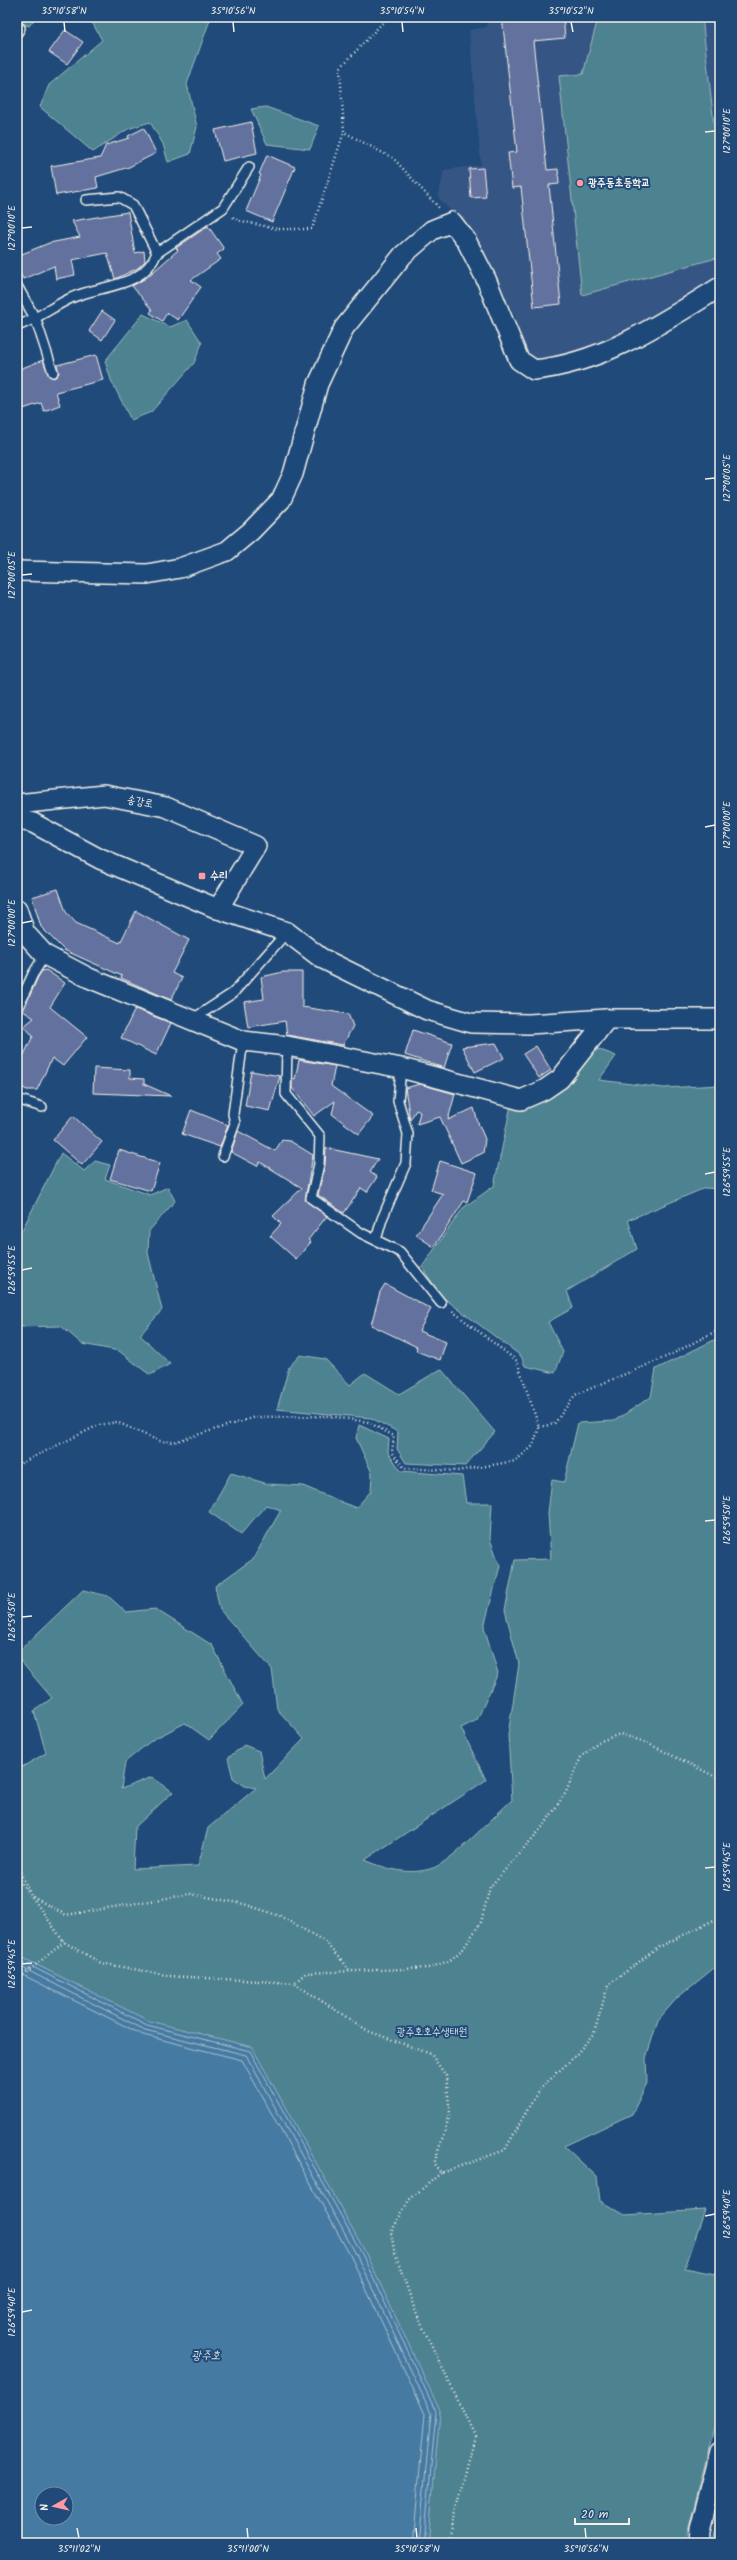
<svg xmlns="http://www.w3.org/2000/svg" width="737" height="2560" font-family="Kalam,'Poor Story',sans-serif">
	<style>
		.built { fill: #345685 }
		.green { fill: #4e8290; stroke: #a1babc }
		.water { fill: #447aa2; stroke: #8aaabe; fill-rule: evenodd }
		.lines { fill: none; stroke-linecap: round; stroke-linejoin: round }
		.shore { stroke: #aec1cc; stroke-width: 1 }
		.building { fill: #64719e; stroke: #f4f1e8 }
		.lane-casing { stroke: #f4f1e8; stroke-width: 12 }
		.street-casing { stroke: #f4f1e8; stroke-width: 22 }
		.path { stroke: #f4f1e8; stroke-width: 2.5; stroke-dasharray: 1 3; stroke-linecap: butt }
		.lane { stroke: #1f4a7a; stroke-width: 9 }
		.street { stroke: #1f4a7a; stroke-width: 19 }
		.ticks { fill: none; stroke: #f4f1e8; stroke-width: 1.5 }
		.poi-dot { fill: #ff9aa2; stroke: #1f4a7a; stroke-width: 1.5 }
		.labels { text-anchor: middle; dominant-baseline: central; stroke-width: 4; stroke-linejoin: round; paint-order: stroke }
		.poi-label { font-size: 11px; font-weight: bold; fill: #f4f1e8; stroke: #1f4a7a; text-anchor: start }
		.street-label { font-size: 11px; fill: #f4f1e8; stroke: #1f4a7a }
		.park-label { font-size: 11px; fill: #dbe0db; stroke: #1f4a7a }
		.water-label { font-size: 12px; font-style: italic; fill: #dadfde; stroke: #1f4a7a }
		.neatline { fill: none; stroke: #f4f1e8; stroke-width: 1.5 }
		.ticks-label { font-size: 10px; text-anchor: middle; fill: #f4f1e8 }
	</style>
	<rect width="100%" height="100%" fill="#1f4a7a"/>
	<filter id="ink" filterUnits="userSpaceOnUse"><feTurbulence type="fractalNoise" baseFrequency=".025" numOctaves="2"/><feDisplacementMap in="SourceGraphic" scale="8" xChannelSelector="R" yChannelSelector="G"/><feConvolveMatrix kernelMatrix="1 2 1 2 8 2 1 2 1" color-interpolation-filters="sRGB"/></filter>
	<g filter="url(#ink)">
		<polygon class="built" points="486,17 718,17 720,280 646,326 548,363 533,359 523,345 514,314 477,240 438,197 444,170 481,165 469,30 487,27"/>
		<g class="green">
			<polygon points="17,17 36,17 29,26 17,21"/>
			<polygon points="89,17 211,17 187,84 197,127 190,154 168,162 163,144 150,122 128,129 93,152 40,107 49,85 102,40"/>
			<polygon points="702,17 720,178 720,257 582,295 559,76 583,74 597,22"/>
			<polygon points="266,107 319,126 310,149 267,144 251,109"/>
			<polygon points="143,314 170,327 187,320 202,343 194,363 151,412 131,420 111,380 105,361"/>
			<polygon points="598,1049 616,1056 599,1080 664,1088 720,1085 720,1189 705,1188 628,1220 637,1249 567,1291 573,1308 548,1322 563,1352 555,1373 525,1366 521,1356 441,1296 422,1267 463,1208 494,1186 511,1105 530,1107 555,1090"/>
			<polygon points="61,1153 84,1171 95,1161 110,1165 105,1179 150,1195 168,1187 175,1201 149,1231 148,1253 162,1310 140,1335 170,1364 150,1375 119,1351 82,1344 61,1326 17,1327 17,1240"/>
			<path d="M 720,1337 L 720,1967 L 714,1968 L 677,1998 L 658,2020 L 646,2058 L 647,2083 L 632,2114 L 564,2146 L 597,2177 L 600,2201 L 625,2215 L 705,2210 L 685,2268 L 720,2275 L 720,2403 L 685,2543 L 428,2543 L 440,2411 L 364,2250 L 252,2047 L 149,2021 L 17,1955 L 17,1770 L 46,1753 L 34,1711 L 52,1698 L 17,1657 L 17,1653 L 83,1590 L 108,1596 L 126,1612 L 155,1609 L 212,1645 L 243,1705 L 209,1740 L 185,1723 L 152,1740 L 125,1762 L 121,1789 L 152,1777 L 173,1792 L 135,1827 L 133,1869 L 198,1866 L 208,1828 L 256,1788 L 245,1786 L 233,1778 L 228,1758 L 244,1745 L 259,1751 L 265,1779 L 304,1739 L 277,1709 L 272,1669 L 220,1610 L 215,1586 L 253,1559 L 281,1510 L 266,1505 L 241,1534 L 209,1512 L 231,1473 L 268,1484 L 303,1486 L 356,1508 L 371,1491 L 372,1473 L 356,1438 L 359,1425 L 389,1439 L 388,1452 L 401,1471 L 462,1476 L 466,1503 L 492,1503 L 490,1539 L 500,1566 L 484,1627 L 498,1673 L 477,1720 L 461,1728 L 486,1780 L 365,1860 C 386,1869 410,1876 433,1868 C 451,1862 496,1814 512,1800 L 508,1735 L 519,1664 L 505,1610 L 515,1560 L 551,1559 L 548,1513 L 552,1480 L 564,1482 L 578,1423 L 614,1421 L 651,1397 L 656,1369 Z"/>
			<polygon points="300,1355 325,1359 350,1385 365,1373 399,1394 441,1369 495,1432 465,1466 406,1463 397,1449 398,1432 371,1418 277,1409 289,1367"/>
			<polygon points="720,2503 720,2543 711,2543"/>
		</g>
		<path class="water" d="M 17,1955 L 149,2021 L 252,2047 L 364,2250 L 440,2411 L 428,2543 L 17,2543 ZM 42,2494 L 66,2494 L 66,2518 L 42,2518 Z"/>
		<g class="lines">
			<g class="shore">
				<polyline points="17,1959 147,2025 250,2051 361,2252 436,2412 424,2543"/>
				<polyline points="17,1965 145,2030 246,2055 356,2254 431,2413 419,2543"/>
				<polyline points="17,1972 143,2035 242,2060 351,2257 425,2414 413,2543"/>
			</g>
		</g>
		<g class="building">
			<polygon points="502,17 563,17 565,38 533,41 547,170 558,169 559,184 549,185 561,304 534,307 521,187 512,188 508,153 517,152"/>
			<polygon points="65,30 83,42 67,64 49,52"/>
			<polygon points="251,122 257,153 223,161 215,130"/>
			<polygon points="144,128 156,153 129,167 96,177 98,188 56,195 51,166 100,158 106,145 129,138 128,136"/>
			<polygon points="267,155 295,167 272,222 246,211 261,175 259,174"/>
			<polygon points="483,168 486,197 471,198 469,169"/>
			<polygon points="128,212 135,253 144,251 145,261 138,268 115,279 107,253 72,260 75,275 56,279 54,266 23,279 17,266 17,256 49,243 80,237 72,221"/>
			<polygon points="208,226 224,249 217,254 221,259 191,280 201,287 178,320 167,313 162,321 150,313 152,310 132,286 146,278 178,250 176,248"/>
			<polygon points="102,311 115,320 102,340 89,331"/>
			<polygon points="96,355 103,380 56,392 60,405 44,411 41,403 23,409 17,370 43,360 49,376 54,378 59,373 57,365"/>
			<polygon points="58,889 66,912 76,923 120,943 136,911 189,940 172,973 182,978 171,1000 121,978 122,976 64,950 41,927 32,897"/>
			<polygon points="46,970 65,983 50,1007 87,1037 63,1066 52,1058 37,1090 27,1090 17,1085 17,1069 33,1036 24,1026 34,1018 23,1011 38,977 42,971"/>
			<polygon points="283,972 302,972 302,1007 348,1014 353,1026 343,1045 287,1035 285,1021 248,1027 244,1002 264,999 261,977"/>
			<polygon points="135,1009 171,1023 156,1055 121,1038"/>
			<polygon points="413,1030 452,1043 444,1068 405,1055"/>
			<polygon points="496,1043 504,1058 475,1072 462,1047"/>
			<polygon points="536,1046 551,1070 539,1078 523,1054"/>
			<polygon points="299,1060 335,1066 331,1086 373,1116 359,1134 332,1114 335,1101 314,1116 292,1088 292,1078 295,1079"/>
			<polygon points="94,1068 130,1070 130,1078 144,1079 144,1084 171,1096 93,1093"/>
			<polygon points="251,1071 280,1076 270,1111 245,1106"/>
			<polygon points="420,1084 455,1094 448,1120 474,1108 478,1123 485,1139 483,1153 461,1163 440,1117 417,1124 420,1112 416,1110 410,1120 405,1088"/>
			<polygon points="191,1110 228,1125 220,1147 182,1134"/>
			<polygon points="73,1116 102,1142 82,1165 53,1140"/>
			<polygon points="238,1131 275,1151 282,1140 290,1141 313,1155 305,1200 327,1216 308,1240 311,1242 296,1259 270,1236 281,1224 273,1216 302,1188 260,1162 257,1166 231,1152"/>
			<polygon points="326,1148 378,1159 370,1172 377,1177 367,1192 361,1188 344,1213 318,1195 325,1165"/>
			<polygon points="119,1150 160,1163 151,1191 110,1179"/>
			<polygon points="440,1161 477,1173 467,1202 464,1201 434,1247 416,1235 443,1194 431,1190"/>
			<polygon points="385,1284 431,1309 419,1331 446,1342 440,1360 416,1351 417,1347 371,1325 380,1292"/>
		</g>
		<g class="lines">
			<defs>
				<g id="lane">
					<polyline points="17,33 20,28"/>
					<polyline points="86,200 119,197 133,205 157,253"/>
					<polyline points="17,286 36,320 53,372"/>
					<path d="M 17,326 C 37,319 52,307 71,298 C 102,284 142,289 157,253 L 223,208 L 249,167"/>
					<polyline points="17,1009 33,974 45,955"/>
					<polyline points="193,1019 233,993 287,932"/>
					<polyline points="287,1046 286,1094 320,1136 319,1164 311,1198 361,1233 400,1252 441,1303"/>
					<polyline points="17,1099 42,1107"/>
					<polyline points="223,1156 235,1123 233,1114 243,1041"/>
					<polyline points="376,1240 382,1219 406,1163 408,1134 398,1101 401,1068"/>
				</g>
				<g id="street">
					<path d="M 17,571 L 147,574 L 180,568 L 227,551 L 251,531 L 281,500 L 293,474 L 318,384 L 344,328 L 403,255 L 432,230 L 452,222 L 466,240 L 486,279 L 519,360 L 534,370 C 603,363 662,323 720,287"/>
					<polyline points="17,804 104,795 166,807 256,846 218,909"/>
					<polyline points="17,819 33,823 100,859 218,909 287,932 321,958 427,1010 471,1023 529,1024 607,1019 720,1019"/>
					<polyline points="17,909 25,933 45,955 89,978 243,1041 287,1046 401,1068 521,1100 544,1090 560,1079 607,1019"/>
					<polyline points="699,2543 700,2529 720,2451"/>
				</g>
			</defs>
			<use href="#lane" class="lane-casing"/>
			<use href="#street" class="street-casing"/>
			<g class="path">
				<polyline points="388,17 340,68 344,132 394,159 439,208"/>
				<polyline points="233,217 237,220 277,229 312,229 344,132"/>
				<polyline points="539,1427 554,1424 575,1395 666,1357 720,1329"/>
				<polyline points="17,1465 99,1425 117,1422 159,1441 174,1442 255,1417 329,1416 368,1422 394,1436 392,1452 404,1468 457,1471 515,1461 533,1446 539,1427 517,1361 451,1310"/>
				<polyline points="720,1779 645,1742 620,1734 598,1742 581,1757 566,1792 545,1824 490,1887 481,1922 463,1949 449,1961 428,1968 306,1973 294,1983 368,2031 431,2054 446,2076 450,2114 434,2164 441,2173 505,2150 538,2091 575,2056 594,2033 608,1985 659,1947 720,1917"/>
				<polyline points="17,1865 31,1896 66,1915 191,1894 244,1904 280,1916 324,1941 351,1972"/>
				<polyline points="17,1877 27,1891"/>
				<polyline points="32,1897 64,1942 101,1963 171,1976 294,1983"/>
				<polyline points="17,1980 64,1942"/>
				<polyline points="441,2173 409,2200 391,2232 394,2250 416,2313 475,2436 447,2543"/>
			</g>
			<use href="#lane" class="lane"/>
			<use href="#street" class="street"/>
		</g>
	</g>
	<path class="ticks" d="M 64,22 L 65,32M 233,22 L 234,32M 402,22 L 403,32M 571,22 L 573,32M 705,132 L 715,131M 22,228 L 32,227M 705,479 L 715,478M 22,575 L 32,574M 705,827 L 715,825M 22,923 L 32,921M 705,1174 L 715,1172M 22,1270 L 32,1268M 705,1521 L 715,1520M 22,1617 L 32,1616M 705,1868 L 715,1867M 22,1964 L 32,1963M 705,2216 L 715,2214M 22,2312 L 32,2310M 77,2528 L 79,2538M 247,2528 L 248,2538M 416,2528 L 417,2538M 585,2528 L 586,2538"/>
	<g class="poi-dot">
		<circle cx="580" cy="183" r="4"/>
		<rect x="198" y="872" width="8" height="8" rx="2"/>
	</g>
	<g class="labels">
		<g class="poi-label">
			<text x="588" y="183">광주동초등학교</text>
			<text x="210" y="876">수리</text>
		</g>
		<g class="street-label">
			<text transform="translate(140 802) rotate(11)">송강로</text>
		</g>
		<g class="park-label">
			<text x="432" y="2032">광주호호수생태원</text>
		</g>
		<g class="water-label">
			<text x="206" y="2355">광주호</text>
		</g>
	</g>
	<rect width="737" height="2560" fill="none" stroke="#1f4a7a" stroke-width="44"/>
	<g transform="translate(54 2506) rotate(262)"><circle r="19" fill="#1f4a7a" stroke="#748da6"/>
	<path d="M0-3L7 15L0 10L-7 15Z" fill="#ff9aa2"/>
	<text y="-6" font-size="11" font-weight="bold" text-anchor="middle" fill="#f4f1e8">N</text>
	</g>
	<path d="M575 2518v6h54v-6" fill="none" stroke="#f4f1e8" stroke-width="2"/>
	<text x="581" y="2518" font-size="12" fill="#f4f1e8" stroke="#1f4a7a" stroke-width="3" paint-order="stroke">20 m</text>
	<rect x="22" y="22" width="693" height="2516" class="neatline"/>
	<g class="ticks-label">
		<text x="64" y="14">35°10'58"N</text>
		<text x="233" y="14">35°10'56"N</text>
		<text x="402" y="14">35°10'54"N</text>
		<text x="571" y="14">35°10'52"N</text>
		<text transform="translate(726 131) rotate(-90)" y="4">127°00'10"E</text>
		<text transform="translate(11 228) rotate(-90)" y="4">127°00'10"E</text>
		<text transform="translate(726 478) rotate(-90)" y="4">127°00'05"E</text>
		<text transform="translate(11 575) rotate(-90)" y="4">127°00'05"E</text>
		<text transform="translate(726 825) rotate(-90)" y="4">127°00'00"E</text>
		<text transform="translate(11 923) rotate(-90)" y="4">127°00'00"E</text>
		<text transform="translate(726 1172) rotate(-90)" y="4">126°59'55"E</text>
		<text transform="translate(11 1270) rotate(-90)" y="4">126°59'55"E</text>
		<text transform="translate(726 1520) rotate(-90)" y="4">126°59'50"E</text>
		<text transform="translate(11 1617) rotate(-90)" y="4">126°59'50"E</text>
		<text transform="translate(726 1867) rotate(-90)" y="4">126°59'45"E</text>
		<text transform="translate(11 1964) rotate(-90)" y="4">126°59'45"E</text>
		<text transform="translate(726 2214) rotate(-90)" y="4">126°59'40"E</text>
		<text transform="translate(11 2312) rotate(-90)" y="4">126°59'40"E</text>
		<text x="79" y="2552">35°11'02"N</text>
		<text x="248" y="2552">35°11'00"N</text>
		<text x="417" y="2552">35°10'58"N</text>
		<text x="586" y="2552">35°10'56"N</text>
	</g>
</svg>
